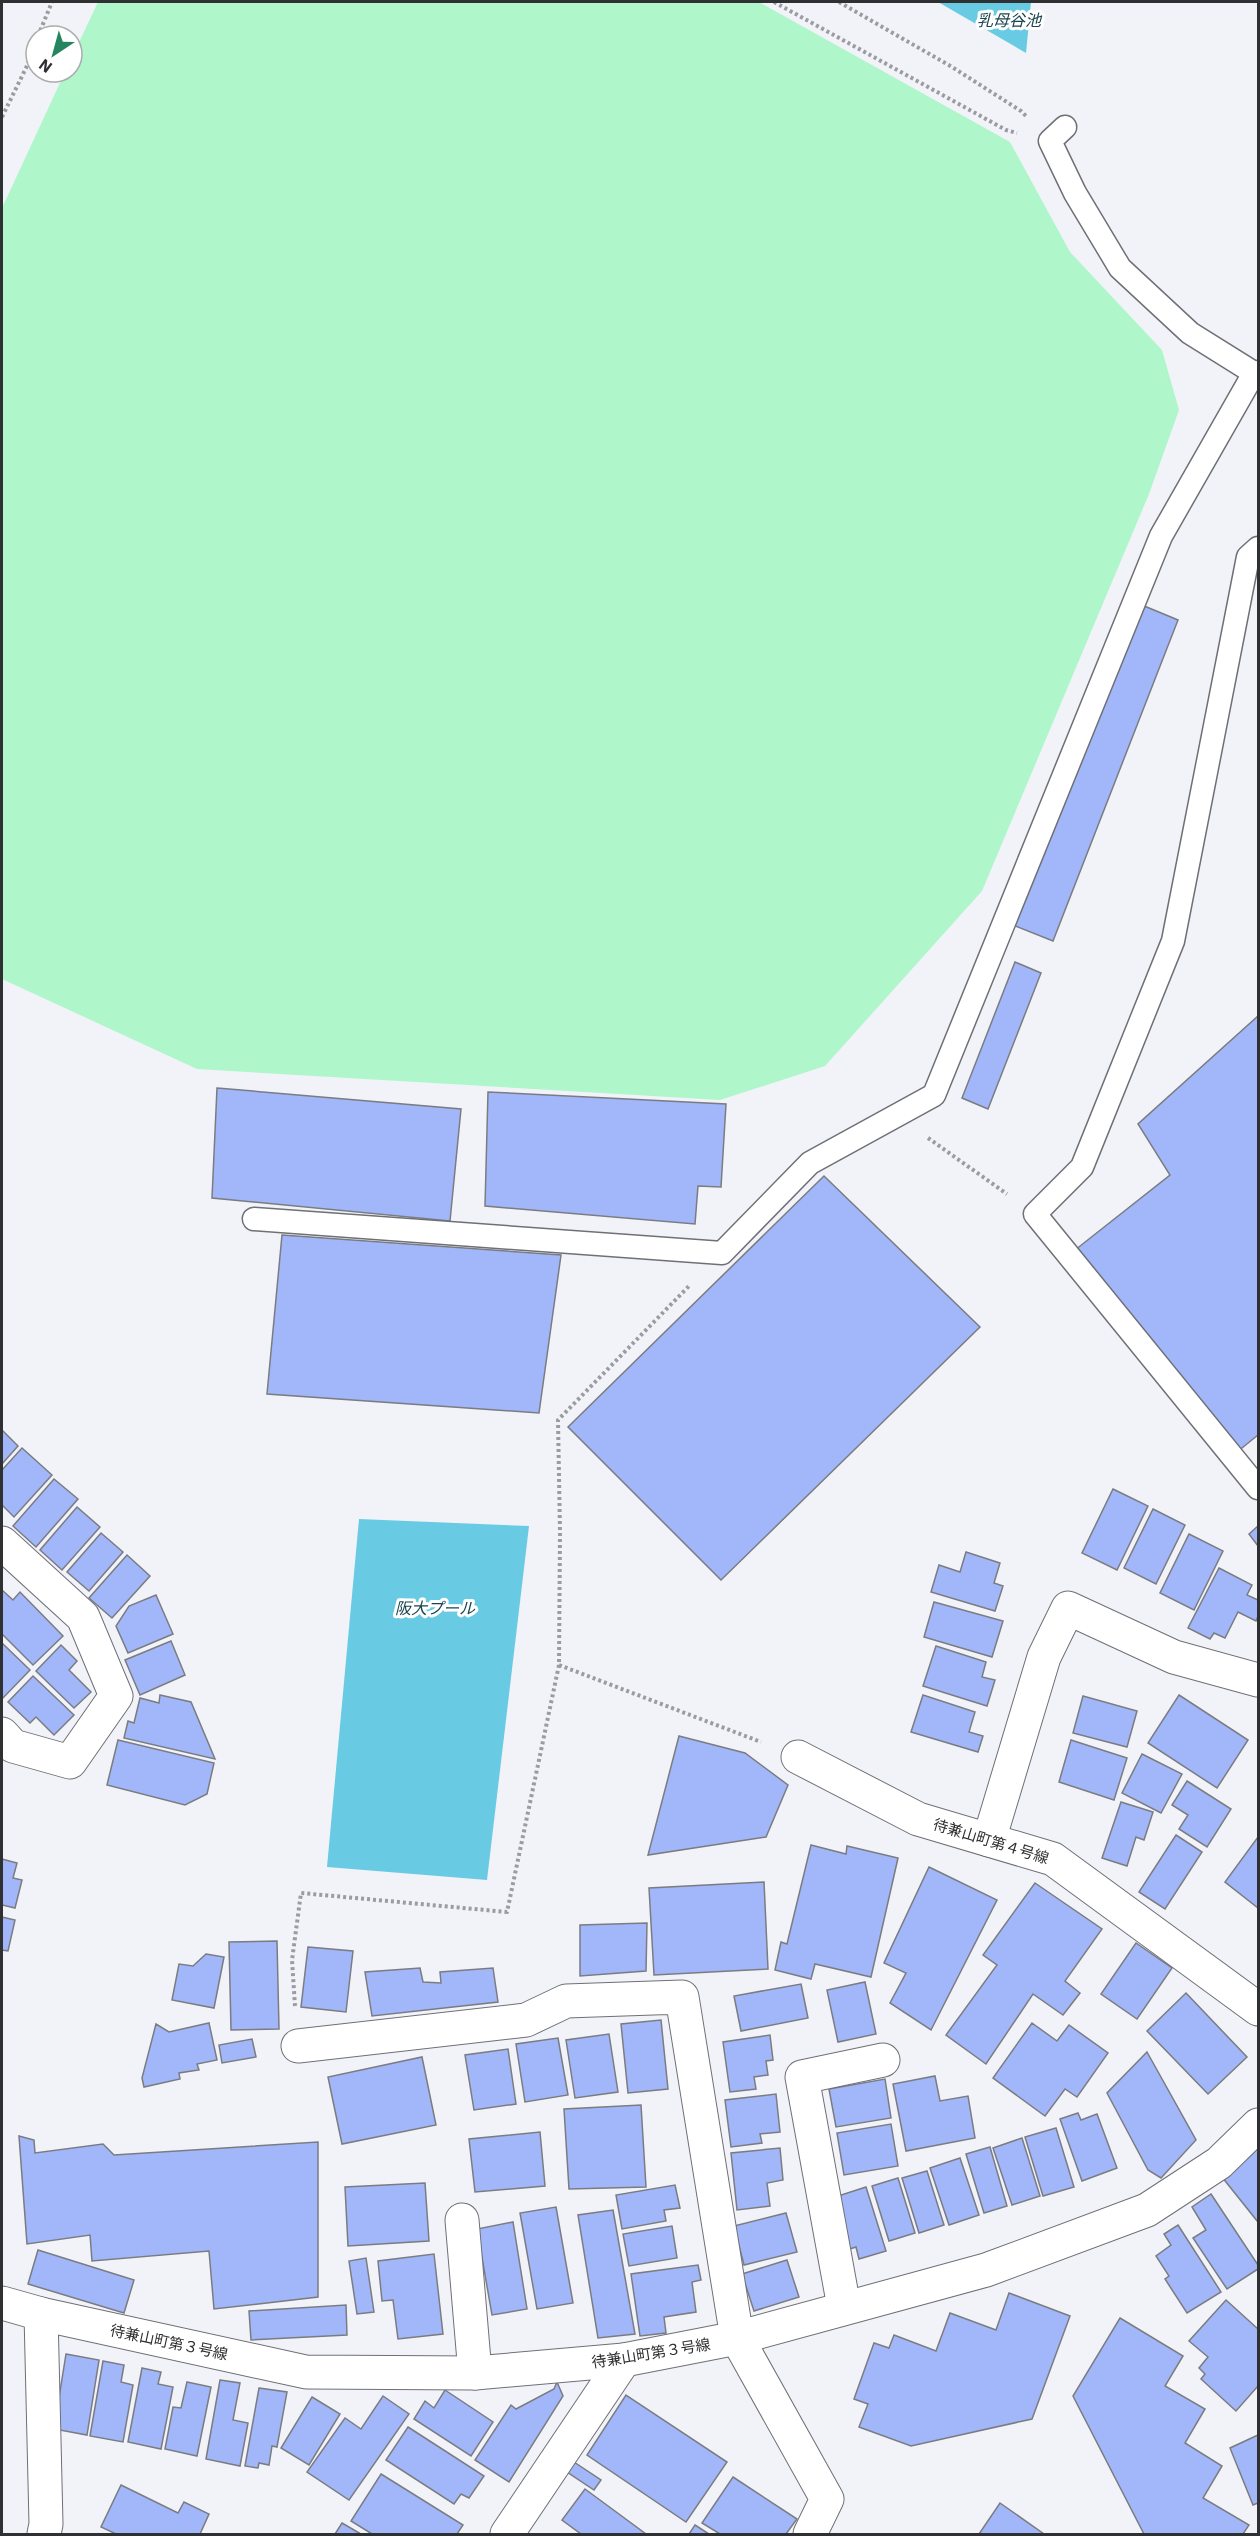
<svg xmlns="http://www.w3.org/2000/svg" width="1260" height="2536" font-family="'IBM Plex Sans','Noto Sans JP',sans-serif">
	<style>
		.green { fill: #aff6cb }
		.water { fill: #69cbe3 }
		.building { fill: #a2b7f9; stroke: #7a7c81; stroke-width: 1.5 }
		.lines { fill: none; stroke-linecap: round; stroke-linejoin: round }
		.lane-casing { stroke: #6e7075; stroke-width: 25 }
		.street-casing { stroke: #6e7075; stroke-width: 35 }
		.path { stroke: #9a9ca0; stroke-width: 4; stroke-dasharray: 3 3; stroke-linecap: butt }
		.lane { stroke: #fff; stroke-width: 22 }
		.street { stroke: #fff; stroke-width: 33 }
		.labels { text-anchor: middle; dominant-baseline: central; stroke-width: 6; stroke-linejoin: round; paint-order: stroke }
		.street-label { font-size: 15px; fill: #2f3032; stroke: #fff }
		.water-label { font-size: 16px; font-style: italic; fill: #17444e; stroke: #fff }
	</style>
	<rect width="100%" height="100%" fill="#f1f3f9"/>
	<polygon class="green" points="98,2 759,2 1010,142 1070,252 1162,350 1179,410 1149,494 982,891 825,1066 720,1100 197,1069 2,979 2,208 65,72 72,72 72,57"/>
	<g class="water">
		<polygon points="938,2 1031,2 1026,53"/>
		<polygon points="359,1519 529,1526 487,1880 327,1867"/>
	</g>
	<g class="building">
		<polygon points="1137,603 1178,620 1053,941 1013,925"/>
		<polygon points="1015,962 1041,973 988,1109 962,1098"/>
		<polygon points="1258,1016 1258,1435 1237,1452 1075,1250 1170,1175 1138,1124"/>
		<polygon points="217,1088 461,1109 450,1221 212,1198"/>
		<polygon points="488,1092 726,1104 721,1187 698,1186 695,1224 485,1206"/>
		<polygon points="824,1176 980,1327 721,1580 568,1427"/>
		<polygon points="282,1235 561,1255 539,1413 267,1394"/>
		<polygon points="2,1430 18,1446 2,1464"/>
		<polygon points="22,1448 52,1475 14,1517 2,1505 2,1470"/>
		<polygon points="54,1479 78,1499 36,1547 13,1526"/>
		<polygon points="1113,1489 1148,1506 1117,1570 1082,1553"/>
		<polygon points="77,1507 100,1527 62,1570 40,1550"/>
		<polygon points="1153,1509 1185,1525 1156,1584 1124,1568"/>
		<polygon points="1258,1526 1258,1546 1249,1534"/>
		<polygon points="101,1533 123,1552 89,1591 67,1572"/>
		<polygon points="1189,1534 1223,1551 1194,1610 1160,1593"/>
		<polygon points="966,1552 1000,1563 994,1583 1003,1586 995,1611 931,1592 939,1565 960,1572"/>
		<polygon points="127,1555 150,1576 112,1618 89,1598"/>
		<polygon points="1219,1568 1252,1585 1247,1595 1258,1600 1258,1616 1256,1621 1238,1612 1225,1638 1214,1633 1210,1639 1188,1628"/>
		<polygon points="2,1590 13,1600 20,1592 63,1636 33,1665 2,1634"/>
		<polygon points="156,1595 173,1634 128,1653 116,1626 129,1606"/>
		<polygon points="934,1602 1003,1621 992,1657 924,1637"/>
		<polygon points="171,1641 185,1675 140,1695 125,1660"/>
		<polygon points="2,1643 30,1670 2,1699"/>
		<polygon points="61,1645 77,1661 69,1670 91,1692 74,1708 36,1671"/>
		<polygon points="936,1646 986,1662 982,1677 995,1680 987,1706 923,1686"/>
		<polygon points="33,1676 74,1715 54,1735 36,1717 30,1723 8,1702"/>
		<polygon points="160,1695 191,1702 215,1759 124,1738 128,1721 134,1723 140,1698 159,1703"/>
		<polygon points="923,1695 975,1712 969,1732 983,1736 978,1752 911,1732"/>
		<polygon points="1179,1695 1248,1740 1217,1788 1148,1743"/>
		<polygon points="1083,1696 1137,1711 1127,1747 1073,1733"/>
		<polygon points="679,1736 745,1753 788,1785 766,1837 648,1855"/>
		<polygon points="118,1740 214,1763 207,1794 185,1805 107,1785"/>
		<polygon points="1071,1740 1127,1758 1114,1800 1059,1782"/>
		<polygon points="1142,1754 1182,1774 1161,1813 1122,1793"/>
		<polygon points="1187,1781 1231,1809 1207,1847 1179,1829 1188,1815 1172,1805"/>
		<polygon points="1121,1802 1153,1812 1144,1840 1136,1837 1127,1866 1102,1858"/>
		<polygon points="1176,1835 1202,1852 1165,1909 1139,1892"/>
		<polygon points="1258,1837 1258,1908 1225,1882"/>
		<polygon points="811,1845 846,1854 847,1846 898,1858 871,1977 815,1964 811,1979 775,1970 781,1942 787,1944"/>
		<polygon points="2,1859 17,1863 13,1878 22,1880 15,1908 2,1905"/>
		<polygon points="929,1867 997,1900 931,2030 890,2003 906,1973 884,1963"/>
		<polygon points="764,1882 768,1969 654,1975 649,1888"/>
		<polygon points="1035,1883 1102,1929 1065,1981 1080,1993 1063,2015 1033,1994 986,2064 946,2035 997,1965 983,1955"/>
		<polygon points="2,1917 15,1920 8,1951 2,1950"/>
		<polygon points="647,1923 646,1971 580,1976 580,1925"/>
		<polygon points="277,1941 279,2029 231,2030 229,1942"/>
		<polygon points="1136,1943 1172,1968 1137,2019 1101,1994"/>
		<polygon points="308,1947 353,1951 346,2012 301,2007"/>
		<polygon points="206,1954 224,1957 214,2008 172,2000 179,1964 193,1966"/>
		<polygon points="420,1968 423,1982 441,1983 440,1972 493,1968 498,2002 372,2016 365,1972"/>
		<polygon points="865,1982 876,2034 838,2042 827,1990"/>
		<polygon points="801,1984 808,2018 741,2031 734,1996"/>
		<polygon points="1186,1993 1247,2057 1208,2094 1147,2031"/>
		<polygon points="661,2020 668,2089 628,2093 621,2024"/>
		<polygon points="209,2023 217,2060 197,2064 199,2070 179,2073 180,2079 144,2087 142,2078 156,2024 169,2032"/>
		<polygon points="1032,2023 1057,2041 1069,2025 1108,2053 1077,2097 1065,2089 1045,2116 993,2078"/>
		<polygon points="609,2034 618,2092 575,2098 566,2040"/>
		<polygon points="770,2035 773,2060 766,2061 768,2075 754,2077 756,2089 730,2092 723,2042"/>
		<polygon points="558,2038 568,2095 525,2102 516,2044"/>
		<polygon points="252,2039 256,2057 222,2063 219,2045"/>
		<polygon points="508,2049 516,2104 474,2110 465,2055"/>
		<polygon points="1147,2052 1196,2140 1161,2178 1148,2170 1107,2093"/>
		<polygon points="422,2057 436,2125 342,2144 328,2077"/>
		<polygon points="935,2076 940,2101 968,2096 975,2138 906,2151 893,2084"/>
		<polygon points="885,2079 891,2118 836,2127 829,2089"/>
		<polygon points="776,2094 780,2132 760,2134 762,2143 731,2147 725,2100"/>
		<polygon points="641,2105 646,2187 569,2189 564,2109"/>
		<polygon points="1078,2113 1081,2120 1097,2114 1117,2168 1082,2181 1060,2119"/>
		<polygon points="891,2124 898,2166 844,2175 837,2133"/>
		<polygon points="1056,2128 1074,2187 1043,2196 1025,2137"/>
		<polygon points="540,2132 545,2186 475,2192 469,2139"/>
		<polygon points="19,2136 34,2140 35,2153 103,2144 114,2155 318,2142 318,2297 214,2309 209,2251 92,2261 90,2235 27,2244"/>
		<polygon points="1022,2138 1040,2196 1012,2205 993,2148"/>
		<polygon points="1258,2146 1258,2222 1222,2177"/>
		<polygon points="990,2147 1007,2206 984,2213 966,2154"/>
		<polygon points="780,2148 783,2180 767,2183 770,2206 737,2210 731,2153"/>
		<polygon points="960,2158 979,2215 949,2225 930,2168"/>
		<polygon points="927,2171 944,2225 919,2233 902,2178"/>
		<polygon points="898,2178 915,2233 889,2241 872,2186"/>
		<polygon points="425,2183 429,2241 348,2246 345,2187"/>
		<polygon points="675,2185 680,2208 664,2210 666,2221 622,2229 616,2195"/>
		<polygon points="866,2187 886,2251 859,2259 856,2247 844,2251 835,2197"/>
		<polygon points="1211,2194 1258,2265 1258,2269 1227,2289 1193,2238 1206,2230 1192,2207"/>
		<polygon points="556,2207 573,2303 537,2309 520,2213"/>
		<polygon points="613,2210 635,2334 598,2338 578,2215"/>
		<polygon points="786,2213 797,2252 744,2265 734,2226"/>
		<polygon points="513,2222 527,2309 492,2315 477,2229"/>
		<polygon points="1178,2225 1221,2292 1187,2313 1165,2279 1169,2276 1156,2256 1171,2245 1164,2234"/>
		<polygon points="672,2226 677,2258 629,2266 623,2234"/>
		<polygon points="38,2250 134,2280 124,2313 28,2284"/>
		<polygon points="434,2254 443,2334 398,2339 393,2300 382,2301 378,2261"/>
		<polygon points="366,2258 374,2312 357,2314 349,2261"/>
		<polygon points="787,2260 799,2297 754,2311 742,2274"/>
		<polygon points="698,2265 701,2280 692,2282 696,2312 664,2317 666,2333 640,2336 631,2274"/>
		<polygon points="1009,2293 1070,2316 1032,2419 911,2446 859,2427 868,2404 854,2399 874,2343 889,2348 894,2335 936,2351 950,2313 996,2330"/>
		<polygon points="1226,2300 1258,2329 1258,2386 1236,2411 1201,2379 1205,2374 1199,2368 1208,2357 1189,2341"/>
		<polygon points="346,2305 347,2335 251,2340 249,2311"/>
		<polygon points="1120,2318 1183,2356 1165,2386 1205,2409 1185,2443 1222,2466 1203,2498 1249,2525 1243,2534 1144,2534 1073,2396"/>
		<polygon points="66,2354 99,2360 87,2435 54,2429"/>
		<polygon points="103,2361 124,2365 121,2382 133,2385 123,2442 90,2436"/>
		<polygon points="142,2368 161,2372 158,2384 173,2387 161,2449 128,2442"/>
		<polygon points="220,2380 240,2383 233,2420 248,2423 240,2466 206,2459"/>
		<polygon points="187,2382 211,2387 197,2456 165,2449 173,2407 181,2408"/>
		<polygon points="557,2382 563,2396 509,2482 475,2460 511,2405 516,2409 554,2389"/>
		<polygon points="259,2388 287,2392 277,2447 272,2446 269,2465 259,2463 258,2468 245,2466"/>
		<polygon points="445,2390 493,2422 471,2456 414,2419 425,2401 434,2408"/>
		<polygon points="626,2395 727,2462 686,2522 587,2455"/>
		<polygon points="383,2396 409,2414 349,2500 307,2472 345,2418 361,2429"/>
		<polygon points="312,2397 340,2414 309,2465 281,2448"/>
		<polygon points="408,2427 484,2476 469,2498 461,2494 454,2504 386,2460"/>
		<polygon points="1258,2435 1258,2503 1253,2505 1230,2448"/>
		<polygon points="574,2462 601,2480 594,2490 567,2472"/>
		<polygon points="381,2474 463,2525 457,2534 372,2534 351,2521"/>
		<polygon points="733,2477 797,2519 786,2534 720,2534 702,2523"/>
		<polygon points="121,2485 178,2513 184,2502 209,2514 200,2534 116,2534 101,2527"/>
		<polygon points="585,2489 646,2534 581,2534 562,2520"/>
		<polygon points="1000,2503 1044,2534 979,2534"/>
		<polygon points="342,2523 361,2534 335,2534"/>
		<polygon points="695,2525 709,2534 689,2534"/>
	</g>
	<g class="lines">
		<defs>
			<g id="lane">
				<polyline points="1065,127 1050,141 1075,193 1120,268 1190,333 1254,373 1258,372"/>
				<polyline points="1258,548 1248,557 1173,941 1082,1167 1035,1214 1258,1488"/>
				<polyline points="254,1219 722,1253 810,1163 934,1095 1161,536 1254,373"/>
			</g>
			<g id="street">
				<polyline points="2,1543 83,1617 116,1696 70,1762 13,1746 2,1734"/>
				<polyline points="798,1757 918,1819 1053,1859 1258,2009"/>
				<polyline points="989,1840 1044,1657 1068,1608 1174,1657 1258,1680"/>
				<polyline points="298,2046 526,2020 566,2001 682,1997 737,2338 827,2499 810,2534"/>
				<polyline points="462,2220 475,2373"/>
				<polyline points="2,2303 41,2314 306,2372 475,2373 624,2360 737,2338 986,2270 1147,2210 1219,2163 1258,2125"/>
				<polyline points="844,2307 802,2077 883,2060"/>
				<polyline points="41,2314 46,2524 44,2534"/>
				<polyline points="507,2534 624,2360"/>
			</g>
		</defs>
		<use href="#lane" class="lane-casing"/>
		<use href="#street" class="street-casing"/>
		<g class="path">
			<polyline points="774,2 1006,130 1017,133"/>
			<polyline points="839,2 952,67 1021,111 1027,117"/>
			<polyline points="38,36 52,2"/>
			<polyline points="2,117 26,68 36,42"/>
			<polyline points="928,1138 1007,1194"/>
			<polyline points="559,1665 761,1742"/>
			<polyline points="295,2006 292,1960 301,1893 507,1912 559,1665 560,1532 558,1420 690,1285"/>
		</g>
		<use href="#lane" class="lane"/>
		<use href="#street" class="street"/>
	</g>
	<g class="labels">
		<g class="street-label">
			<text transform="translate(991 1841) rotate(17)">待兼山町第４号線</text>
			<text transform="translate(169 2342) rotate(12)">待兼山町第３号線</text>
			<text transform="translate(651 2353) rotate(-9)">待兼山町第３号線</text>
		</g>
		<g class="water-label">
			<text x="1009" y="20">乳母谷池</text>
			<text x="435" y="1608">阪大プール</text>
		</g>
	</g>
	<rect width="1260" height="2536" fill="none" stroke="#2f3032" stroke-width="6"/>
	<g transform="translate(54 54) rotate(216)"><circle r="28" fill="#ffffff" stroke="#acacad" stroke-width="1.5"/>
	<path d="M0-4.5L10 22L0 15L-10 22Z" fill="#25855e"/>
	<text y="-9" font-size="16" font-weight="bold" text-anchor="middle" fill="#2f3032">N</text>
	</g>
</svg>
